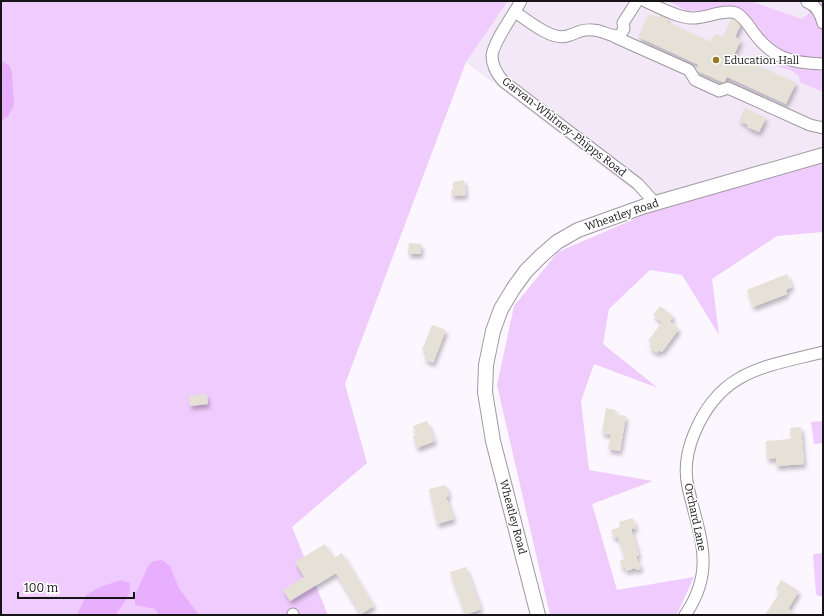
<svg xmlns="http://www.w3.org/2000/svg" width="824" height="616" font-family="Bitter,serif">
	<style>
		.built { fill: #f2e8f7 }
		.green { fill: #f0ccfe }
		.water { fill: #e8affe }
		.building { fill: #e5e1d7; filter: url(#shadow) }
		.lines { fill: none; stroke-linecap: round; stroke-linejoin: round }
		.minor-casing { stroke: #9e97a0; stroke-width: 13 }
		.major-casing { stroke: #9e97a0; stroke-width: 16 }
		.minor { stroke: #fff; stroke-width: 11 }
		.major { stroke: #fff; stroke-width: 14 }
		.poi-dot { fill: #977821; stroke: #fff; stroke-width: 1.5 }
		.labels { text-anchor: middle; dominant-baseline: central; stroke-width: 3; stroke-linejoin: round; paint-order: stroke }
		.poi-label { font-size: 11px; fill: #161417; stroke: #fff; text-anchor: start }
		.street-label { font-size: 11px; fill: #161417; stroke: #fff }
	</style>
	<defs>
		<filter id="shadow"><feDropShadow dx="2" dy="4" stdDeviation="2" flood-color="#0004"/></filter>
	</defs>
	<rect width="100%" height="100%" fill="#fcf6ff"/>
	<polygon class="built" points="508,1 515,1 526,7 529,1 823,1 823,146 644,199 466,62"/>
	<g class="green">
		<polygon points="1,1 508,1 466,62 345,384 367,463 292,527 328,615 1,615"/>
		<polygon points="668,1 750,1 802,19 823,1 823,64 782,58 744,19 724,9 687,11"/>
		<polygon points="778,61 802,69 817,70 823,71 823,92 800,82 799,76 790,70 776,66"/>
		<polygon points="823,160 823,232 777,236 712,279 719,335 682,275 650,270 609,309 603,344 658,388 594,364 581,401 589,470 653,481 592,504 617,590 694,577 677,614 676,615 550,615 497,385 514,306 558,252 648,213"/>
		<polygon points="823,421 823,443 814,444 811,422"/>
		<polygon points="823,553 823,596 818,596 816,594 813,556 814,554"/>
	</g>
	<g class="water">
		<polygon points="1,60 10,66 12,73 14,105 8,116 1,121"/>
		<polygon points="160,560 164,561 170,566 179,588 199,615 159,615 155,609 135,605 135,595 148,566 152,562"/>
		<path d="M 121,580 L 130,583 C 132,595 123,604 116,614 L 114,615 L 77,615 L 86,595 L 100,587 Z"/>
	</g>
	<g class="building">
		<polygon points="649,14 658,18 660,14 668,18 667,22 711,42 715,34 723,37 732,17 742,22 735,37 741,40 734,55 796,83 786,104 727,77 724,83 696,70 699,65 638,37"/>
		<polygon points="745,108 766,118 759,132 747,127 748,125 739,121"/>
		<polygon points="464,180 466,195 452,196 451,190 453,190 453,182"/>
		<polygon points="409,243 421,244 421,254 408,254"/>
		<polygon points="787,274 792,287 786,290 787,294 753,307 747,290"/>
		<polygon points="660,306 674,317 670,321 679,329 662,352 659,350 657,353 649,347 652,343 648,341 662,322 653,315"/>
		<polygon points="432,325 446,330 433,363 424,359 427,352 422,350"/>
		<polygon points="207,394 208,404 190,406 189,396"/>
		<polygon points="606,408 616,410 615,414 626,416 620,451 608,449 611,435 602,433"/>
		<polygon points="427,421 435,441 417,448 413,436 416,435 413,426"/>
		<polygon points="801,427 804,464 776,466 776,458 767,459 766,441 791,439 790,428"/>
		<polygon points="446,485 449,496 446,497 454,519 437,524 429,489"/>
		<polygon points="633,518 636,528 631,529 639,555 636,556 638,562 640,564 641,567 640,569 637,570 635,568 626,571 625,567 622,568 620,560 625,559 618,537 614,538 611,530 620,527 619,522"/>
		<polygon points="325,544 334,558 342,553 374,606 361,614 336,573 290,601 283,590 304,577 295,562"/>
		<polygon points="466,567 481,609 465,615 450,572"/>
		<polygon points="781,580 799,591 788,609 793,612 791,615 765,615 780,592 776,589"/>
	</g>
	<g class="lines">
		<defs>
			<g id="minor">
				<path d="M 521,1 C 514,14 493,42 492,56 C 492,66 497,74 503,81 L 638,184 L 655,203"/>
				<path d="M 645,1 C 658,7 680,19 694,18 C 706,18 725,9 736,13 C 744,17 749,26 754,33 C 773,59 793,63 823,64"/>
				<path d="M 807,2 C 817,6 820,13 823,23"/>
				<path d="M 515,12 C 527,20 552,41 567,36 C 579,33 579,29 593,30 C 603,30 611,38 620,35 L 624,29 L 623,23 L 637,1"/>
				<polyline points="615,37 689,70 695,80 719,91 728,88 810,125 823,128"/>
				<polyline points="293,614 293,615"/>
				<path d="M 685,615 C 717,569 699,536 688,487 C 684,469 687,451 694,434 C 720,370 764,367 823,352"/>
			</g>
			<polyline id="major" points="538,615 493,441 485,392 486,365 493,331 501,309 513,289 526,271 541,256 557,242 578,230 645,206 823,155"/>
		</defs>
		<use href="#minor" class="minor-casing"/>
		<use href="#major" class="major-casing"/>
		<use href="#minor" class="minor"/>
		<use href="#major" class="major"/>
	</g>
	<circle class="poi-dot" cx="716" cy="60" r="4"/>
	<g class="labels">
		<g class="poi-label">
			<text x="724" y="60">Education Hall</text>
		</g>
		<g class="street-label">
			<text transform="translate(564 127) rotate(38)">Garvan-Whitney-Phipps Road</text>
			<text transform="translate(622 215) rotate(-19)">Wheatley Road</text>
			<text transform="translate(513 517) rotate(75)">Wheatley Road</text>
			<text transform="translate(695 517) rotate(78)">Orchard Lane</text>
		</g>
	</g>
	<rect width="824" height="616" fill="none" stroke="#161417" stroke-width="4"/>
	<path d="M18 592v6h116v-6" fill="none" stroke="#161417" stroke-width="2"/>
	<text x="24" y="592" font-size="12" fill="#161417" stroke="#ffffff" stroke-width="3" paint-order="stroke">100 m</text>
</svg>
